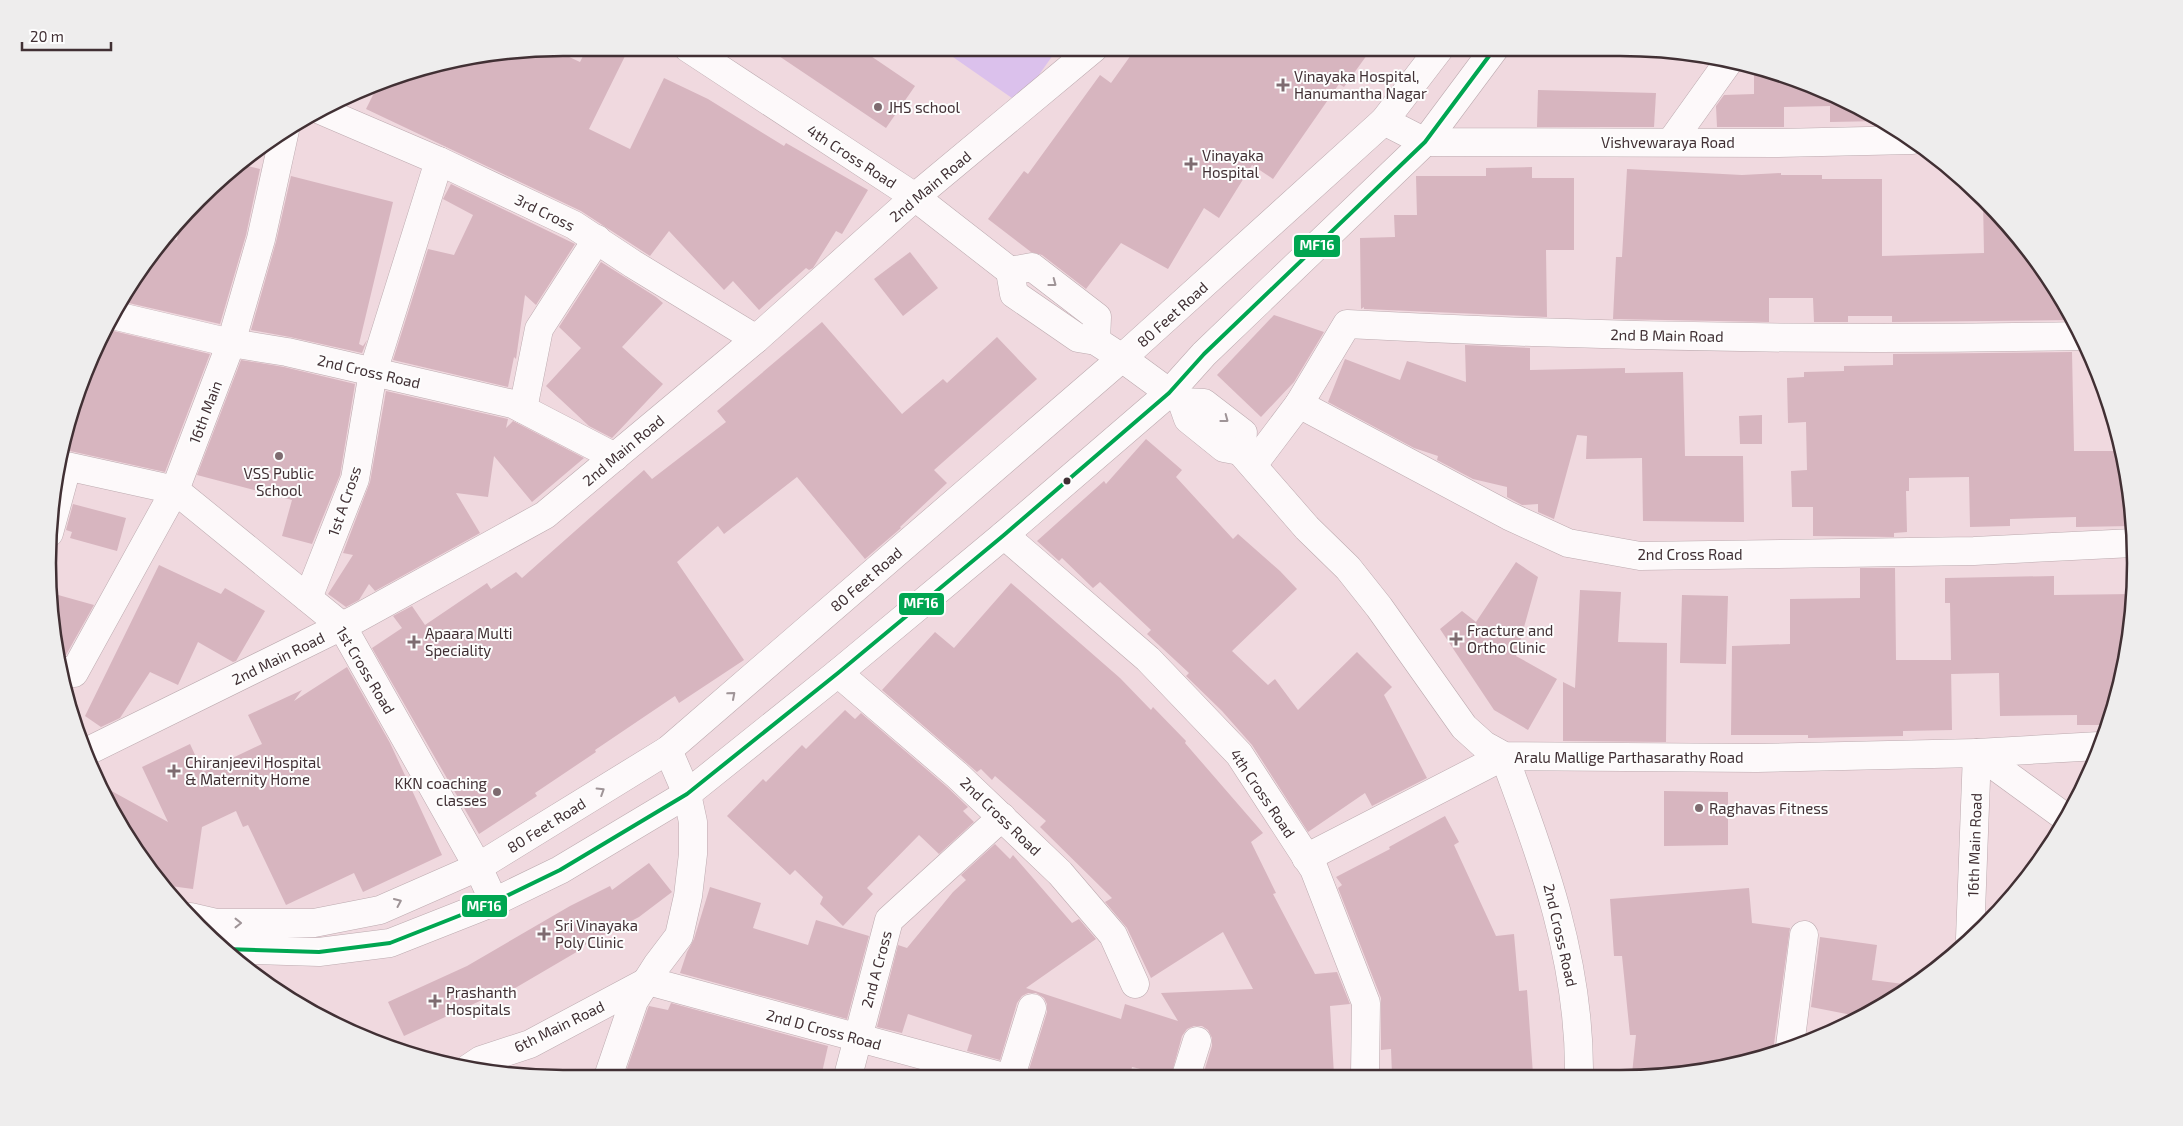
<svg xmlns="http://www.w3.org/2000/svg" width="2183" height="1126" font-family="'Exo 2',sans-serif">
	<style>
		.green { fill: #dbc1ec }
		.building { fill: #d7b5bf }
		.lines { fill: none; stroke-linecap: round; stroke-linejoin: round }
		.minor-casing { stroke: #bcaaaf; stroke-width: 29 }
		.tertiary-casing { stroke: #bcaaaf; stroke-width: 29 }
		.secondary-casing { stroke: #bcaaaf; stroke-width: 29 }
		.minor { stroke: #fdf9fa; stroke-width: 28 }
		.tertiary { stroke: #fdf9fa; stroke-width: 28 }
		.secondary { stroke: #fdf9fa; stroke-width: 28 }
		.bus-1-casing { stroke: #fdfdfd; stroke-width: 8 }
		.bus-1 { stroke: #00a651; stroke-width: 4 }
		.oneway { stroke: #9f9497 }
		.poi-dot { fill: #7e6b70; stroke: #fdfdfd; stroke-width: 2 }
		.bus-dot { fill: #413034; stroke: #fdfdfd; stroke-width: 2 }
		.labels { text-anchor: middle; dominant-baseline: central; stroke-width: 4; stroke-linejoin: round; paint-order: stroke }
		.poi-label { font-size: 15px; fill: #413034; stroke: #fdfdfd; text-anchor: start }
		.street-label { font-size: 15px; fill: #413034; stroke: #fdfdfd }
		.rim { fill: none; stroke: #413034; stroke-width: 2.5 }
		.line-badge { stroke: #fdfdfd; stroke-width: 2 }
		.badge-label { font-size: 14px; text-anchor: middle; font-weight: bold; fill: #fff }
	</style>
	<rect width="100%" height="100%" fill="#f0d9df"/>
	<polygon class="green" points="940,48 1058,48 1019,103"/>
	<g class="building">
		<polygon points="587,48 629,48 589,129 630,149 664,78 708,99 784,146 786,143 868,190 842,234 836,231 813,268 809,270 806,268 759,310 733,281 724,290 669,231 650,256 581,211 366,109 379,83 397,75 463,57 552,49 580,62"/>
		<polygon points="767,48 859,48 915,86 886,128"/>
		<polygon points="1136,48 1372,48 1344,87 1339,84 1273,179 1252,165 1219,218 1204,208 1168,269 1121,243 1086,289 1042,255 1031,252 988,219 1024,171 1028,174 1100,75 1111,83"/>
		<polygon points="1754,65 1848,101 1881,121 1830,122 1830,106 1784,107 1784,127 1717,127 1716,106 1724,95 1754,94"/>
		<polygon points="1538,90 1656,93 1654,127 1537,127"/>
		<polygon points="239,164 260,169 246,235 220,324 120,301 165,238 177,240 181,218"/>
		<polygon points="1532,167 1532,178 1574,178 1574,250 1546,250 1547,317 1364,309 1364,307 1361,309 1360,238 1395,237 1394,215 1417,215 1416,176 1486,176 1486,168"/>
		<polygon points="1627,169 1742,175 1781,173 1781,175 1822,175 1822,179 1882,179 1882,256 1984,253 1983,200 2007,223 2066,305 2072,320 1892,322 1892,316 1848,316 1848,322 1814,322 1813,298 1769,298 1769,322 1613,319 1616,257 1622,257"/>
		<polygon points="291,176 393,202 359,344 363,346 367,340 362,353 290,337 251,330 276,242"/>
		<polygon points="451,184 575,244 536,305 525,295 516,359 514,357 508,387 393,360 428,249 454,255 473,215 443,199"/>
		<polygon points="910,252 938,288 903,316 874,279"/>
		<polygon points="601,262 656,297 663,303 622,347 663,384 612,438 589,426 546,386 581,348 559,327"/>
		<polygon points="1274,315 1324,332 1294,382 1261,417 1217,375"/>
		<polygon points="822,322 902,414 943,379 947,383 997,337 1037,379 934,470 947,483 900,527 901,528 865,559 797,477 724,534 718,526 677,562 744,660 679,703 675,696 595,750 596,752 535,793 537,796 479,834 372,648 402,628 393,616 412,606 425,625 487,583 491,589 516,572 522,578 644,470 652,479 726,422 717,411"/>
		<polygon points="105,329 210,354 165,472 61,449 87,366"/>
		<polygon points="1465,345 1530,348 1530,370 1625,368 1625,373 1683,372 1685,456 1743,456 1744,522 1643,521 1642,458 1586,459 1587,436 1577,435 1554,519 1538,512 1538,504 1522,505 1507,497 1507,487 1473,479 1437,460 1438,456 1414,448 1328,402 1345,359 1400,380 1407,361 1466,382"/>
		<polygon points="2072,352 2074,451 2121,451 2131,495 2132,526 2076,527 2076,517 2010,519 2010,526 1970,527 1969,477 1909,478 1909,491 1906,491 1907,532 1894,533 1894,537 1813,536 1813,507 1792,507 1791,471 1807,470 1806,422 1788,423 1787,378 1804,377 1804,372 1844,371 1844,366 1893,365 1893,354"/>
		<polygon points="241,360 284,367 355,384 340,475 312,544 282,536 292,500 197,475"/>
		<polygon points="386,391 508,419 506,428 513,421 584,458 532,502 494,456 488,497 456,493 480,533 375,591 369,584 359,600 346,607 328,594 353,555 343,553 370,482"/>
		<polygon points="1762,415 1762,444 1740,444 1739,416"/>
		<polygon points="1146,439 1182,470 1176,477 1233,539 1238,534 1280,571 1297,589 1232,651 1268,685 1275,679 1298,710 1357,652 1392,687 1384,695 1427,778 1372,806 1365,793 1308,832 1252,745 1222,711 1186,676 1189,673 1147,634 1151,630 1100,582 1093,588 1062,558 1059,561 1037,541 1104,481 1106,484"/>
		<polygon points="73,504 126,518 117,551 70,538 72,532 66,530"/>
		<polygon points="1516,562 1538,577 1516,656 1557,679 1528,730 1494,710 1440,629 1462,611 1476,622"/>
		<polygon points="159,565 221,594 225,588 265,611 236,661 233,662 198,642 178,685 150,672 120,718 101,727 85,716"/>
		<polygon points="1860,568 1895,568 1896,660 1951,660 1950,603 1945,603 1945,578 2054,576 2054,595 2134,594 2118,696 2107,725 2077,725 2077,715 2000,716 1999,673 1951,674 1951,666 1952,730 1903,731 1903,736 1808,738 1808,735 1731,735 1732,646 1790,644 1790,599 1860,598"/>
		<polygon points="1011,583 1120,678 1151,710 1153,707 1186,741 1185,743 1263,833 1251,842 1276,893 1273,894 1315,974 1337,972 1350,1004 1330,1006 1334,1075 1203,1075 1212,1046 1212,1038 1208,1030 1202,1026 1194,1026 1187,1029 1182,1036 1171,1076 1132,1067 1130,1076 1027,1076 1047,1012 1047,1004 1044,998 1036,993 1028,993 1022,996 1017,1003 1000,1060 967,1051 972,1035 908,1014 902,1033 877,1027 898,945 907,948 953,892 966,880 961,875 995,844 1010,859 1013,855 1072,923 1079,919 1096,939 1026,988 1121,1019 1125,1004 1178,1021 1161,993 1253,989 1223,932 1151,978 1127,928 1105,902 1112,898 1040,827 1046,821 995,776 992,780 981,769 977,772 882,690 935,632 954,648"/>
		<polygon points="1580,590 1621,592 1618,642 1667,643 1666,742 1563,741 1563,682 1575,688"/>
		<polygon points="51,593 94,605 66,655 57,655 52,630"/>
		<polygon points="1682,595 1728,596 1726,664 1680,663"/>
		<polygon points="347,667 390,743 442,855 363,892 354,873 286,905 248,825 243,827 236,811 202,827 193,889 163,885 135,850 97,783 168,822 142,767 190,744 203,772 262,744 248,715 302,690 294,701"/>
		<polygon points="845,710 855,719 861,713 947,787 968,807 963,811 974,822 939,854 919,835 867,888 873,894 843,926 820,904 823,897 795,870 790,875 727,816 763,779 766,782 802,745 806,749"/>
		<polygon points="1664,791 1728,792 1728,845 1664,846"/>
		<polygon points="1445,816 1459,842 1454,845 1496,936 1514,934 1519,991 1527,990 1533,1074 1392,1075 1391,1049 1381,1050 1381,998 1338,888 1342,885 1336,877 1390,849 1389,847"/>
		<polygon points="649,863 672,892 639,917 579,948 580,950 498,998 495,994 404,1036 388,1002 467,966 570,906 610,886 612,890"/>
		<polygon points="710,887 761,903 753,928 808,945 816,920 869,936 847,1019 680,973 687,952 694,939"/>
		<polygon points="1749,888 1752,923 1790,928 1774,1044 1775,1051 1688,1074 1632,1074 1636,1035 1630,1035 1622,956 1614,956 1610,899"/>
		<polygon points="1820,937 1877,945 1872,980 1911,985 1857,1016 1811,1007"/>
		<polygon points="671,1003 828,1046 821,1077 624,1077 648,1008 649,1006 668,1010"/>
	</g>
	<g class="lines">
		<defs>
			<g id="minor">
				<polyline points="688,48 915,197 1010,271"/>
				<polyline points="320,110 439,161 574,225 633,264 756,339"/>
				<polyline points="1384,121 1425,142 1778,143 1912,140"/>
				<polyline points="1671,142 1729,61"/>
				<polyline points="1010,271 1014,294 1078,338 1096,341 1122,358"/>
				<polyline points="1010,271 1032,267 1097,317 1096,341"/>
				<polyline points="112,315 231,343 287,352 513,404 615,457"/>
				<path d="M 1299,404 L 1347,324 C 1591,337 1836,341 2080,336"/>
				<polyline points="523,409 539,329 597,239"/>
				<polyline points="57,464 175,490 342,626 478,867 494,902"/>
				<polyline points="1253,465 1299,404 1509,516 1568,543 1640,556 1974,551 2133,543"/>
				<polyline points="49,533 67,467"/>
				<polyline points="1004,535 1148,659 1239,754 1314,869 1366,1003 1365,1075"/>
				<polyline points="308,598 355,479 373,372 439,161"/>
				<polyline points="60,670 74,673 175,490 231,343 261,239 285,130"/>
				<polyline points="838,673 957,775 1060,873 1113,935 1135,984"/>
				<path d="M 1306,858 L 1504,756 C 1543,859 1580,962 1579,1074"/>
				<polyline points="1970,938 1977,753 2099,746"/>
				<polyline points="1790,1046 1804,935"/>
				<polyline points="469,1068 481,1060 530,1044 648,981 1000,1076"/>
				<polyline points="848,1076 889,920 1002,817"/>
				<polyline points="1011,1076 1032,1008"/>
				<polyline points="1186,1076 1197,1041"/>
			</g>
			<g id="tertiary">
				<polyline points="1122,358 1182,402 1204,403 1243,433 1240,451 1224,448 1188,419 1182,402"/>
				<polyline points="1240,451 1307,528 1348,568 1379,607 1464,727 1484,745 1504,756 1757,758 1977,753 2065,817"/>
				<polyline points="86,752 356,619 545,515 756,339 915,197 1094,48"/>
				<polyline points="608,1077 634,1001 657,965 679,936 688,896 693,854 693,822 687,794 668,750"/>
			</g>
			<g id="secondary">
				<polyline points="190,917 216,923 314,923 380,910 478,867 668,750 1122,358 1384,121 1440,48"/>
				<polyline points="224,949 319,952 390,943 494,902 560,870 687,794 838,673 1004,535 1169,393 1204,354 1425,142 1495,48"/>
			</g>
		</defs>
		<use href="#minor" class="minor-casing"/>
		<use href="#tertiary" class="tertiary-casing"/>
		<use href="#secondary" class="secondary-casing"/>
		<use href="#minor" class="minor"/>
		<use href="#tertiary" class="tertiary"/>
		<use href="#secondary" class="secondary"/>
		<defs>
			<polyline id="bus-1" points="225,949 319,952 390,943 494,902 560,870 687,794 838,673 1004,535 1169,393 1204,354 1425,142 1495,48"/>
		</defs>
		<use href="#bus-1" class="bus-1-casing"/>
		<use href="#bus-1" class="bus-1"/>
	</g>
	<defs><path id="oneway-chevron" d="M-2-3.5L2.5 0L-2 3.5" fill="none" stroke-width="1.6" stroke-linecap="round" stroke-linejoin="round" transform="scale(1.25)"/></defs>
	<g class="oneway">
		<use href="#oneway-chevron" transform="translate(1053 283) rotate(37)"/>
		<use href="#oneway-chevron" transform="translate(1225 419) rotate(37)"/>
		<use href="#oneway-chevron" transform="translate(732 695) rotate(-41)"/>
		<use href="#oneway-chevron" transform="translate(601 791) rotate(-32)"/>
		<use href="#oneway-chevron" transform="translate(398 902) rotate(-24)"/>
		<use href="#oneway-chevron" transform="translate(238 923)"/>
	</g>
	<g class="poi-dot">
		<path d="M1280.5 77.5h5v5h5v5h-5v5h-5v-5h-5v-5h5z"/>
		<circle cx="878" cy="107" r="5"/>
		<path d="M1188.5 156.5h5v5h5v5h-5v5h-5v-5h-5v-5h5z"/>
		<circle cx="279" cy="456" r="5"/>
		<path d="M1453.5 631.5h5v5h5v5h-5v5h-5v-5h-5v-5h5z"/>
		<path d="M411.5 634.5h5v5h5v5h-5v5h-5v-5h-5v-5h5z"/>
		<path d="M171.5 763.5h5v5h5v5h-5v5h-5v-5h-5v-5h5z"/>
		<circle cx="497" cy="792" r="5"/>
		<circle cx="1699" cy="808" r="5"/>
		<path d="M541.5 926.5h5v5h5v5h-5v5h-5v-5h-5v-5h5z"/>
		<path d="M432.5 993.5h5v5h5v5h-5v5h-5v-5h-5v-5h5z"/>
	</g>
	<circle class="bus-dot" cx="1067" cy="481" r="4.5"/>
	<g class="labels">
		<g class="poi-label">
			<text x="1294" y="76">Vinayaka Hospital,<tspan x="1294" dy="17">Hanumantha Nagar</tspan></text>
			<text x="888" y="107">JHS school</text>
			<text x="1202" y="155">Vinayaka<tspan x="1202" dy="17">Hospital</tspan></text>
			<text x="279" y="473" text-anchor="middle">VSS Public<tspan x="279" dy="17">School</tspan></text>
			<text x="1467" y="630">Fracture and<tspan x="1467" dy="17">Ortho Clinic</tspan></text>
			<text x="425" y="633">Apaara Multi<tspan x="425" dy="17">Speciality</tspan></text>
			<text x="185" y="762">Chiranjeevi Hospital<tspan x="185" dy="17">&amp; Maternity Home</tspan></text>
			<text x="487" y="783" text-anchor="end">KKN coaching<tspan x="487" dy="17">classes</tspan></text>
			<text x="1709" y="808">Raghavas Fitness</text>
			<text x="555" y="925">Sri Vinayaka<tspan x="555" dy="17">Poly Clinic</tspan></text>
			<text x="446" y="992">Prashanth<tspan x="446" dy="17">Hospitals</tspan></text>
		</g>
		<g class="street-label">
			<text x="1668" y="142">Vishvewaraya Road</text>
			<text transform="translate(852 156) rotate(33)">4th Cross Road</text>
			<text transform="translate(930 186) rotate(-40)">2nd Main Road</text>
			<text transform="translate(545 212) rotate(26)">3rd Cross</text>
			<text transform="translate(1172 314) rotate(-42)">80 Feet Road</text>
			<text transform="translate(1667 335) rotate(1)">2nd B Main Road</text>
			<text transform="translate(369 371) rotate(13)">2nd Cross Road</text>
			<text transform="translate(205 412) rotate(-69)">16th Main</text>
			<text transform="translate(623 450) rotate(-40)">2nd Main Road</text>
			<text transform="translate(344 501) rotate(-71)">1st A Cross</text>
			<text x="1690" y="554">2nd Cross Road</text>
			<text transform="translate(866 579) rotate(-41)">80 Feet Road</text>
			<text transform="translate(278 658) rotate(-26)">2nd Main Road</text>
			<text transform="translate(366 670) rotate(59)">1st Cross Road</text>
			<text x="1629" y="757">Aralu Mallige Parthasarathy Road</text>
			<text transform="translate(1263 793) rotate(56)">4th Cross Road</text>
			<text transform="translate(1001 816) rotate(44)">2nd Cross Road</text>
			<text transform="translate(546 825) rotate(-32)">80 Feet Road</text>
			<text transform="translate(1974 845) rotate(-88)">16th Main Road</text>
			<text transform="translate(1561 935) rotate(77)">2nd Cross Road</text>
			<text transform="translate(876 969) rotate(-75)">2nd A Cross</text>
			<text transform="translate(559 1026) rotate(-26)">6th Main Road</text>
			<text transform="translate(824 1029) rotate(15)">2nd D Cross Road</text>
		</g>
	</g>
	<path d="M0 0H2183V1126H0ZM563 56H1620A507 507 0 0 1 2127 563V563A507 507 0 0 1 1620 1070H563A507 507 0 0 1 56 563V563A507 507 0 0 1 563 56Z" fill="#eeeded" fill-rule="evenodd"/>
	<path class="rim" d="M563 56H1620A507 507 0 0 1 2127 563V563A507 507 0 0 1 1620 1070H563A507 507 0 0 1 56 563V563A507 507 0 0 1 563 56Z"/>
	<g class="line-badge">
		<rect x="1293" y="234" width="48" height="24" rx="5" fill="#00a651"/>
		<rect x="898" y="592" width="47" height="24" rx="5" fill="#00a651"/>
		<rect x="461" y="894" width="47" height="24" rx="5" fill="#00a651"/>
	</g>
	<g class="badge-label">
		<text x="1317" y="250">MF16</text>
		<text x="921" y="608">MF16</text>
		<text x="484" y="911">MF16</text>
	</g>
	<path d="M22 42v8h89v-8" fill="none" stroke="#413034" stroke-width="2.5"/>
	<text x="30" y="42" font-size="15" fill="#413034" stroke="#fdfdfd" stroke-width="4" paint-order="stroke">20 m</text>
</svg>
